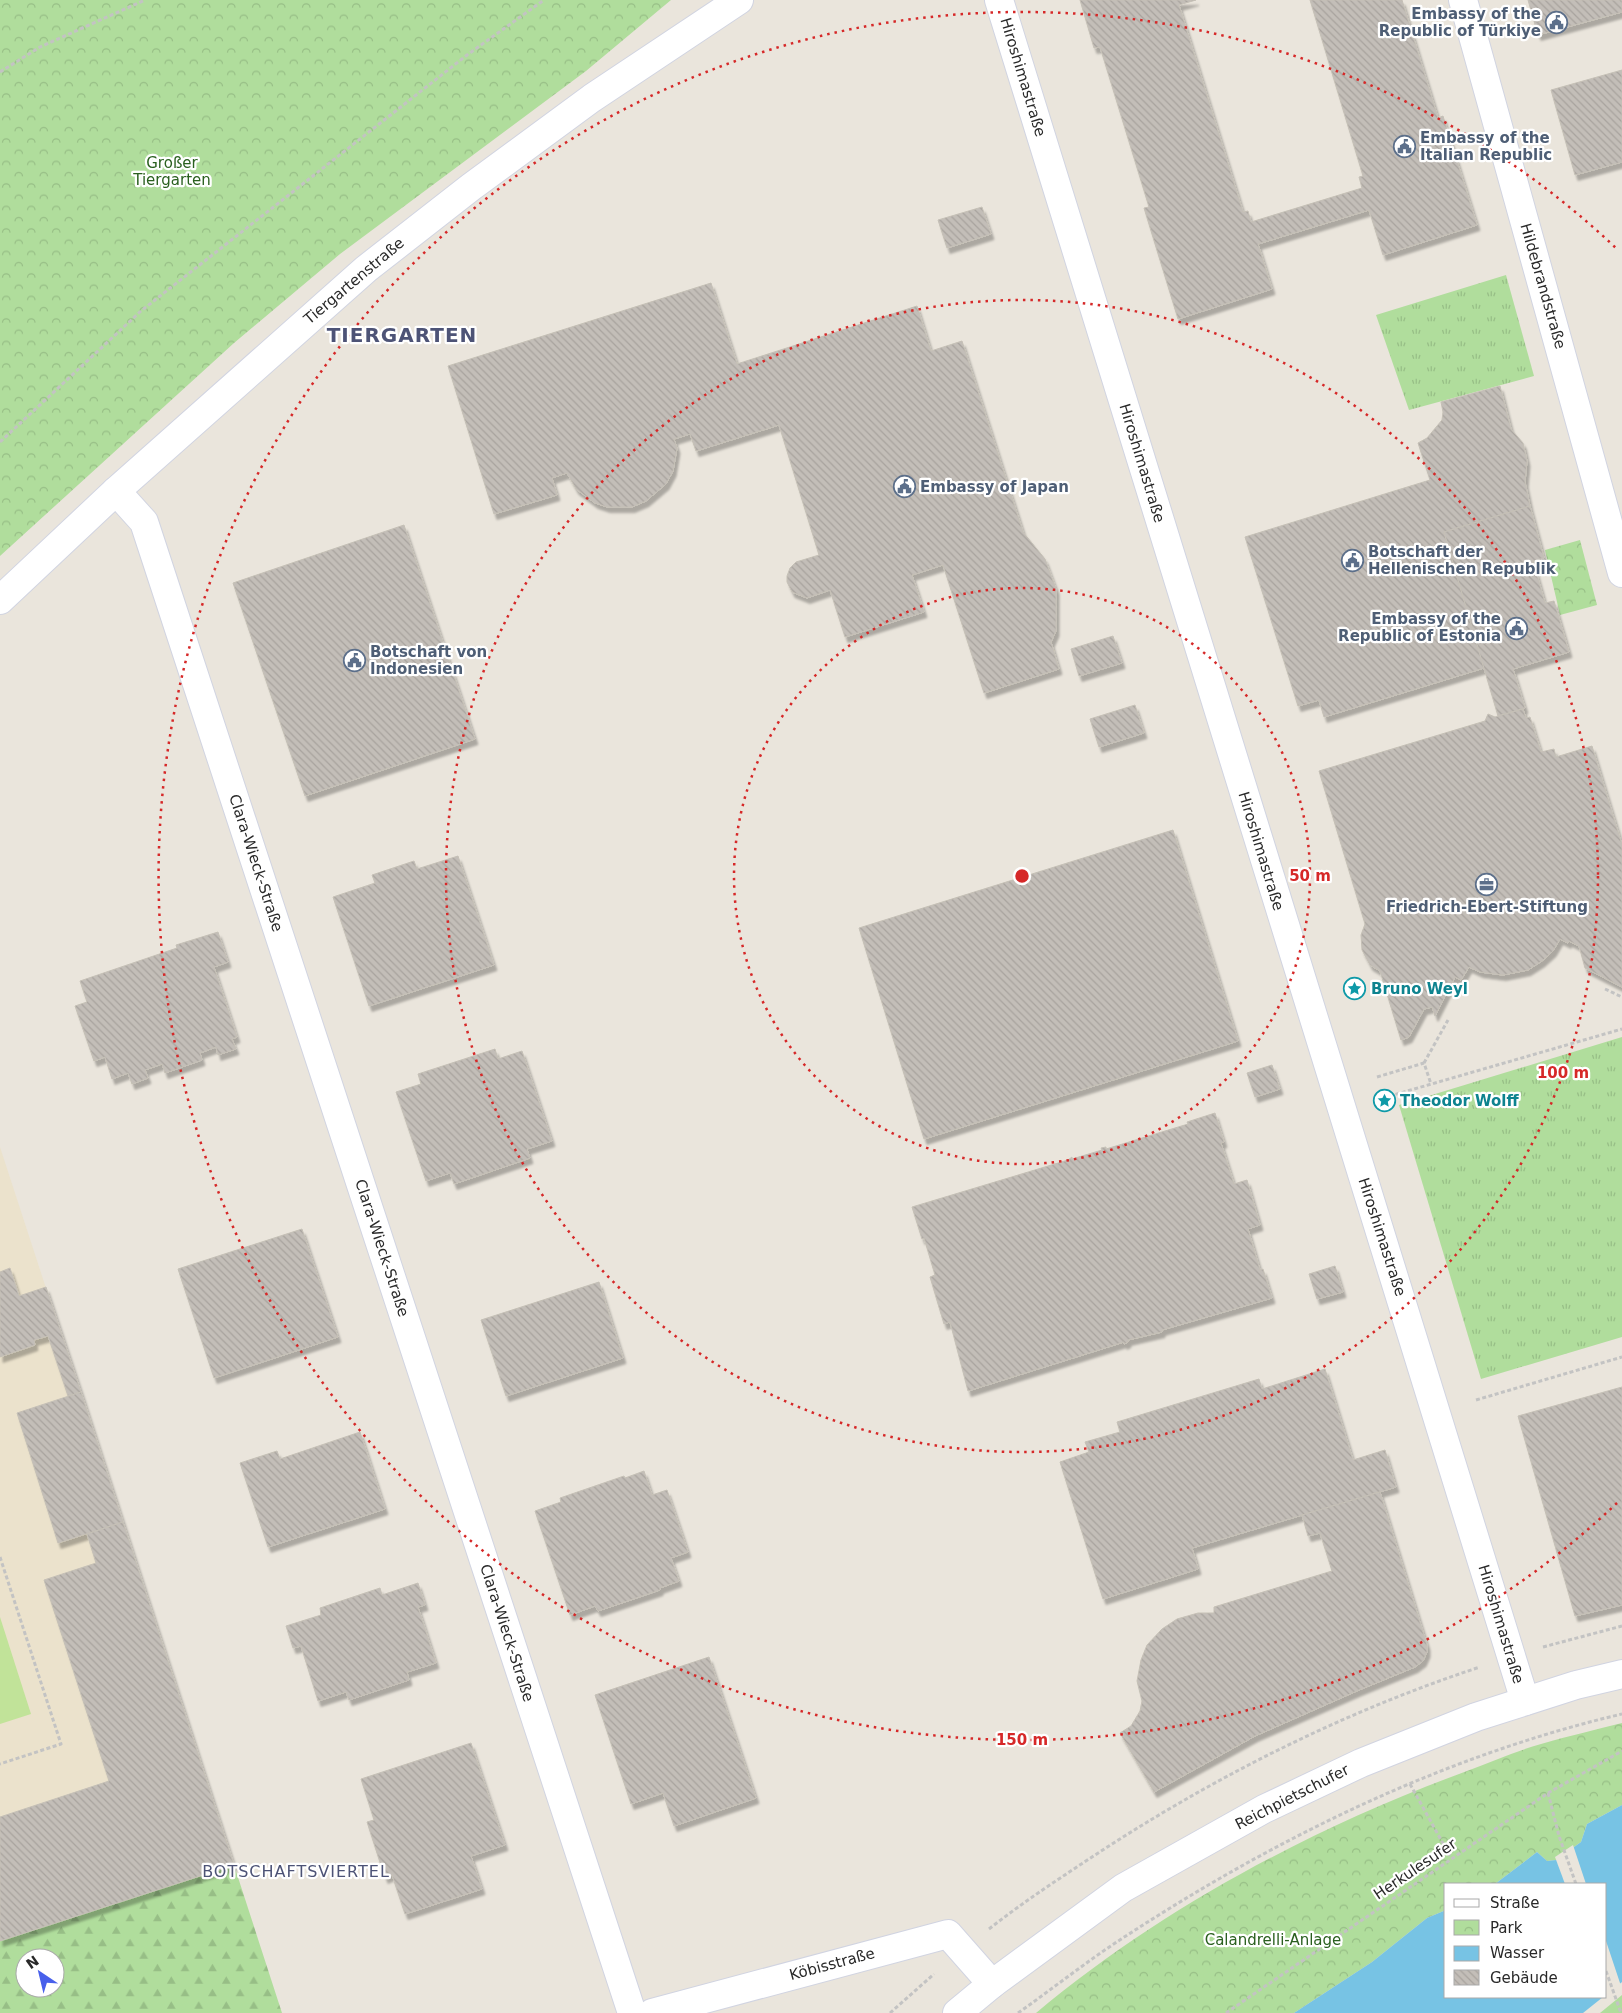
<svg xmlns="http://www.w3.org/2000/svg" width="1622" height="2013" font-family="'DejaVu Sans',sans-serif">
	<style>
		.education { fill: #ebe2cc }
		.grass { fill: url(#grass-tufts) }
		.forest { fill: url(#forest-firs); fill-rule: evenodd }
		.park { fill: url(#park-crowns) }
		.pitch { fill: #c1e399 }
		.water { fill: #77c3e4 }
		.pier { fill: #eae5dc }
		.building { fill: url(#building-back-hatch); stroke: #c5c0b6; filter: url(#shadow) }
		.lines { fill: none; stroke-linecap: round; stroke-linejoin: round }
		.street-casing { stroke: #d1d4e1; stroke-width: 30 }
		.secondary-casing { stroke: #d1d4e1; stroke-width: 30 }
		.path { stroke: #c3c3c3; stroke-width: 3; stroke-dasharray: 4 2.5; stroke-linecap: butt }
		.street { stroke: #fff; stroke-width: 28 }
		.secondary { stroke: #fff; stroke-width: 28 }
		.ring { fill: none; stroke: #d62828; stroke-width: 2.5; stroke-dasharray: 2.5 5 }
		.labels { text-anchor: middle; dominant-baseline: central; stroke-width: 4.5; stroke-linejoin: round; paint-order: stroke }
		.service-label { font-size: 15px; font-weight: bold; fill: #4e5e75; stroke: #fff; text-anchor: start }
		.street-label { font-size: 15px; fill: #292929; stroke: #fff }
		.park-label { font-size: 15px; fill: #2a601f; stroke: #fff }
		.culture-label { font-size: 15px; font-weight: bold; fill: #0d838f; stroke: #fff; text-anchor: start }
		.neighbourhood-label { font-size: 16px; letter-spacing: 1px; fill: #4d5376; stroke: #fff }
		.district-label { font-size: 20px; font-weight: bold; letter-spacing: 1px; fill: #4d5376; stroke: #fff }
		.centre { fill: #d62828; stroke: #fff; stroke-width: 2.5 }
		.ring-label { font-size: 15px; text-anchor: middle; font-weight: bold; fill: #d62828; stroke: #fff; stroke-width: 4.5; stroke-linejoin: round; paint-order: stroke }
	</style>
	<defs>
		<pattern id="grass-tufts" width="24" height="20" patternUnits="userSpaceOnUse" patternTransform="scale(1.25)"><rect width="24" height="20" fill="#b0dd9c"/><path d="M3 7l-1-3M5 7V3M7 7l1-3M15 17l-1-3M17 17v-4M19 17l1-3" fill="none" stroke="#97be86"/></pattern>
		<pattern id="forest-firs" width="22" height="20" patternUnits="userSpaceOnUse" patternTransform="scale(1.25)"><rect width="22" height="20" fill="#b0dd9c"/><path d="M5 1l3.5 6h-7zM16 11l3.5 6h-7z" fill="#97be86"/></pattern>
		<pattern id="park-crowns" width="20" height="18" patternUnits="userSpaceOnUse" patternTransform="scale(1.25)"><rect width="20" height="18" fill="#b0dd9c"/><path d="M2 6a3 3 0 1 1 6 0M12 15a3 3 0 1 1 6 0" fill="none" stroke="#97be86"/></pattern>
		<pattern id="building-back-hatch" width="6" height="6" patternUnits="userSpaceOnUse" patternTransform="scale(1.25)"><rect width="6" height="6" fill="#c3beb8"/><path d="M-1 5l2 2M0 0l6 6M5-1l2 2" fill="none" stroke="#a8a39e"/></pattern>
		<filter id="shadow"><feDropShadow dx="3" dy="5.5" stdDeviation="1" flood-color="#0004"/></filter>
	</defs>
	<rect width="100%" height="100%" fill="#eae5dc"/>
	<polygon class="education" points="0,1147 234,1865 0,1941"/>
	<g class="grass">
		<polygon points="1506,275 1534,376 1409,410 1376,315"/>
		<polygon points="1622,1037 1622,1337 1481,1379 1399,1105"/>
		<polygon points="1622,1995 1622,2013 1600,2013"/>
	</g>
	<path class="forest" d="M 234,1865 L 282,2013 L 0,2013 L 0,1941 ZM 25,1958 L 55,1958 L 55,1988 L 25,1988 Z"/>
	<g class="park">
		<polygon points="0,0 671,0 586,71 340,254 234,343 0,556"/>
		<polygon points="1580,540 1597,605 1560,615 1545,550"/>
		<path d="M 1622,1723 L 1622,1805 L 1587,1824 L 1581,1842 L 1556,1860 L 1547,1861 L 1537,1852 L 1495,1884 L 1446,1884 L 1446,1910 L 1427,1918 L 1372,1962 L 1294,2013 L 1036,2013 C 1162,1908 1312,1828 1467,1771 C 1491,1762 1516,1751 1541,1744 C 1568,1736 1595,1730 1622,1723 Z"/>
	</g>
	<polygon class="pitch" points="0,1617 31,1714 0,1724"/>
	<g class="water">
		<polygon points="1622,1805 1622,1982 1606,1995 1606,1884 1495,1884 1537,1852 1547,1861 1556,1860 1581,1842 1587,1824"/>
		<polygon points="1446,1910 1446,1997 1603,1997 1583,2013 1294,2013 1372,1962 1427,1918"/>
	</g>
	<g class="pier">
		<polygon points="1573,1845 1586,1884 1565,1884 1555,1857"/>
		<polygon points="1606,1941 1621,1986 1605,1998 1605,1997"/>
	</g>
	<g class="building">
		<polygon points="1080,0 1196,0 1179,5 1243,212 1248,211 1251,222 1362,188 1359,177 1363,176 1310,0 1402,0 1438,118 1443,116 1477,225 1383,255 1369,210 1258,244 1272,289 1178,319 1144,208 1149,207 1100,47 1094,48"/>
		<polygon points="1528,0 1622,0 1622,12 1538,35"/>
		<polygon points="1622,70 1622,162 1575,175 1551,90"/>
		<polygon points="982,207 991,234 947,248 938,220"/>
		<polygon points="711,283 737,364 917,306 931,351 962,341 1023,532 1045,559 1056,589 1056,631 1051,642 1059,669 984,693 943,565 912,575 924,612 845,637 830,590 807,598 792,592 787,582 787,576 790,568 796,562 819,555 779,425 696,451 690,434 674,439 677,448 673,471 666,484 646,501 632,507 607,507 595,503 576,489 567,473 552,478 557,495 494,514 448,366"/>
		<polygon points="1500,386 1511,429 1523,443 1527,461 1525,482 1530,506 1444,532 1484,668 1324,717 1319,700 1298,706 1245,537 1430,480 1418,443 1427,438 1442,420 1443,412 1441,402"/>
		<polygon points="1530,506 1544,558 1533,561 1545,603 1554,601 1569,652 1513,669 1525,708 1498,716 1444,532"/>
		<polygon points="404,525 475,739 305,796 233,583"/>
		<polygon points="1113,636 1122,663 1079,676 1071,649"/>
		<polygon points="1135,705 1144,733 1099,747 1090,719"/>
		<polygon points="1523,709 1526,718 1530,717 1541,752 1554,749 1556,757 1592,746 1622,845 1622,987 1585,968 1579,946 1569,941 1568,943 1560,939 1553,951 1542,961 1528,970 1503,975 1480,972 1469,967 1461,980 1455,977 1435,1016 1432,1007 1424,1009 1409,1037 1401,1040 1380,971 1370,965 1362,950 1361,935 1365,924 1319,771 1485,721 1488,714 1495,717"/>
		<polygon points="1173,830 1238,1041 924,1139 859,928"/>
		<polygon points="458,856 494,965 369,1006 333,897 375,883 372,875 414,861 417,869"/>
		<polygon points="218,932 228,962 214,967 237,1037 232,1039 236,1049 218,1055 216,1047 200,1053 202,1060 165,1073 162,1064 145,1070 148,1078 132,1084 128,1073 112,1079 105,1057 94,1061 75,1006 87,1002 80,981 177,948 176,945"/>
		<polygon points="495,1049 498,1059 522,1051 552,1141 527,1149 530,1158 454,1184 450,1173 426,1181 396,1092 421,1084 418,1074"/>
		<polygon points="1272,1065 1280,1089 1255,1097 1247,1073"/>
		<polygon points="1215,1113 1224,1142 1221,1143 1234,1184 1247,1180 1260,1225 1248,1229 1260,1270 1263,1269 1272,1298 1162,1330 1162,1332 1128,1340 1128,1342 1124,1344 1124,1342 968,1391 950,1322 944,1324 930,1277 935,1275 924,1238 922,1239 912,1207 1068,1160 1072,1157 1072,1159 1102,1150 1101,1148 1106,1147 1106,1149 1188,1124 1187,1122"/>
		<polygon points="302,1229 338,1337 214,1378 178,1269"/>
		<polygon points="1335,1266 1343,1292 1317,1299 1309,1274"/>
		<polygon points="10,1268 19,1296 46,1287 81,1392 68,1396 48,1336 34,1340 35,1345 0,1357 0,1272"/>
		<polygon points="599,1282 623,1358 506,1396 481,1320"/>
		<polygon points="1325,1369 1353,1460 1385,1450 1396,1487 1192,1548 1198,1569 1103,1599 1060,1462 1089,1452 1085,1442 1120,1432 1117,1422 1259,1379 1262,1389"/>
		<polygon points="1622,1387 1622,1605 1575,1616 1518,1416"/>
		<polygon points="81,1392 123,1522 58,1543 17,1413"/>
		<polygon points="360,1432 385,1509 268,1547 240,1463 277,1451 280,1459"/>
		<polygon points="644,1471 652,1495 667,1490 688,1552 671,1558 679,1581 660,1588 660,1590 598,1611 595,1606 570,1615 535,1511 561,1502 560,1498 624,1476 625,1478"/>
		<polygon points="1380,1492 1427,1645 1427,1652 1423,1661 1415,1667 1359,1690 1255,1736 1154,1792 1120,1733 1131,1726 1140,1711 1142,1701 1137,1681 1141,1660 1147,1645 1162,1629 1177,1619 1198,1613 1214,1613 1214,1607 1332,1571 1320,1533 1308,1536 1302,1515"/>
		<polygon points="123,1522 234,1865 0,1941 0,1817 109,1781 44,1580 96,1563 87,1534"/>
		<polygon points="418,1583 425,1605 418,1607 436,1663 407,1672 409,1680 349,1700 346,1692 318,1701 301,1646 293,1648 286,1626 321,1615 320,1608 380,1588 382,1595"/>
		<polygon points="709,1657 756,1798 674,1826 663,1793 631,1804 595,1695"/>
		<polygon points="471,1743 505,1845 471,1856 482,1889 405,1914 392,1875 385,1878 367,1822 374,1820 361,1779"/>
	</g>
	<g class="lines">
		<defs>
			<g id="street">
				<polyline points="999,0 1525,1701"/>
				<polyline points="1463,0 1622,573"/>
				<polyline points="116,491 144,522 632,2013"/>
				<polyline points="652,2013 948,1934 992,1984"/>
			</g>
			<g id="secondary">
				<polyline points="0,600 116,491 366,269 471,187 592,98 739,0"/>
				<polyline points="957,2013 992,1984 1123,1888 1264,1809 1361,1763 1476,1717 1576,1685 1622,1674"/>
			</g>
		</defs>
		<use href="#street" class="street-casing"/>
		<use href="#secondary" class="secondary-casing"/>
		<g class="path">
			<polyline points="0,72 40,47 145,0"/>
			<polyline points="0,442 141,311 467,55 544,0"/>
			<polyline points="1605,989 1622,997"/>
			<polyline points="1424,1063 1448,1020"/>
			<polyline points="1377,1077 1424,1063 1431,1084"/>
			<polyline points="1383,1098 1622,1029"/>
			<polyline points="1476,1400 1622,1357"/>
			<polyline points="0,1557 61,1744 0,1764"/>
			<polyline points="1543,1647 1622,1626"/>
			<polyline points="1410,1784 1451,1858"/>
			<polyline points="1548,1793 1559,1836 1576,1884"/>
			<path d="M 989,1929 C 1022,1903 1057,1880 1092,1857 C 1212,1778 1343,1712 1480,1667"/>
			<polyline points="1606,1971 1621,2013"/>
			<polyline points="890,2013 934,1974"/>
			<path d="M 1018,2013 C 1055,1987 1091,1958 1129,1934 C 1280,1836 1447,1755 1622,1714"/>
			<polyline points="1226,2013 1548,1793 1622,1751"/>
		</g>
		<use href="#street" class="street"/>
		<use href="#secondary" class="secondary"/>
	</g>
	<g class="ring">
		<circle cx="1022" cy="876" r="288"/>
		<circle cx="1022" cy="876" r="576"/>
		<path d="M1617 1503A864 864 0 1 1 1617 249"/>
	</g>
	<defs>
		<symbol id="civic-ring" viewBox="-11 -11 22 22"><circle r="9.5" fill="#fff" stroke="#5c6f8a" stroke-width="1.5"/><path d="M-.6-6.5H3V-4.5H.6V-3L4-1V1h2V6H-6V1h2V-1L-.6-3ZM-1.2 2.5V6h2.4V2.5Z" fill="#5c6f8a"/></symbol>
		<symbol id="office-ring" viewBox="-11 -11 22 22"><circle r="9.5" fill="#fff" stroke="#5c6f8a" stroke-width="1.5"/><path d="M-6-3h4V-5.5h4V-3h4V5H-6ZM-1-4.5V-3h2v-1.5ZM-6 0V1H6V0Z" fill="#5c6f8a"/></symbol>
		<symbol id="sight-ring" viewBox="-11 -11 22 22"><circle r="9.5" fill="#fff" stroke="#0f9aa8" stroke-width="1.5"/><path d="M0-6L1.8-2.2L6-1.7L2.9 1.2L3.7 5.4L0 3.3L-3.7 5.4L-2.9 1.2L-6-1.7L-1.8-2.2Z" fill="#0f9aa8"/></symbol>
	</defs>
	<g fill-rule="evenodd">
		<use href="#civic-ring" x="1544" y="10" width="25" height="25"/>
		<use href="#civic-ring" x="1392" y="134" width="25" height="25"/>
		<use href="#civic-ring" x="892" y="474" width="25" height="25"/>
		<use href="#civic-ring" x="1340" y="548" width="25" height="25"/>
		<use href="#civic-ring" x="1504" y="616" width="25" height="25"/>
		<use href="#civic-ring" x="342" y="648" width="25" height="25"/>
		<use href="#office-ring" x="1474" y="872" width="25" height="25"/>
		<use href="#sight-ring" x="1342" y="976" width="25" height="25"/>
		<use href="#sight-ring" x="1372" y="1088" width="25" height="25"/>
	</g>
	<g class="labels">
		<g class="service-label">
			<text x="1541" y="14" text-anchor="end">Embassy of the<tspan x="1541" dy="17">Republic of Türkiye</tspan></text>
			<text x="1420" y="138">Embassy of the<tspan x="1420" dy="17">Italian Republic</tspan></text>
			<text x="920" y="487">Embassy of Japan</text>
			<text x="1368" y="552">Botschaft der<tspan x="1368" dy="17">Hellenischen Republik</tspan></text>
			<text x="1501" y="619" text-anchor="end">Embassy of the<tspan x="1501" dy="17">Republic of Estonia</tspan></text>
			<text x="370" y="652">Botschaft von<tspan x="370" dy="17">Indonesien</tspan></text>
			<text x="1487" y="907" text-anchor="middle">Friedrich-Ebert-Stiftung</text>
		</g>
		<g class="street-label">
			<text transform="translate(1023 77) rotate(73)">Hiroshimastraße</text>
			<text transform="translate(354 281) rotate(-40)">Tiergartenstraße</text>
			<text transform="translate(1543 286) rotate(74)">Hildebrandstraße</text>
			<text transform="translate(1142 463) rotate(73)">Hiroshimastraße</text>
			<text transform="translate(1261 851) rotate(73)">Hiroshimastraße</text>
			<text transform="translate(256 863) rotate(72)">Clara-Wieck-Straße</text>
			<text transform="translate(1382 1237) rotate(72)">Hiroshimastraße</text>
			<text transform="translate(382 1248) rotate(72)">Clara-Wieck-Straße</text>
			<text transform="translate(1501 1624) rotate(73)">Hiroshimastraße</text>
			<text transform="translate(507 1633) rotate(72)">Clara-Wieck-Straße</text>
			<text transform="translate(1292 1797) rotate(-27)">Reichpietschufer</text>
			<text transform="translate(1415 1869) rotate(-34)">Herkulesufer</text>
			<text transform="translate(832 1964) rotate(-15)">Köbisstraße</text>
		</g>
		<g class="park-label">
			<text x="172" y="163">Großer<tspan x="172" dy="17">Tiergarten</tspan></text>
			<text x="1273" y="1940">Calandrelli-Anlage</text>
		</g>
		<g class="culture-label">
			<text x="1371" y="989">Bruno Weyl</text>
			<text x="1400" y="1101">Theodor Wolff</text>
		</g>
		<g class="neighbourhood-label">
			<text x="296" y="1871">BOTSCHAFTSVIERTEL</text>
		</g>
		<g class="district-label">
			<text x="402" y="335">TIERGARTEN</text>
		</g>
	</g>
	<circle cx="1022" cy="876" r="8" class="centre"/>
	<g class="ring-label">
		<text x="1310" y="881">50 m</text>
		<text x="1563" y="1078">100 m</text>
		<text x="1022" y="1745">150 m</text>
	</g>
	<rect x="1444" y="1883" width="162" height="115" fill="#ffffff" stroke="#a9a9a9"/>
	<rect x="1454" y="1899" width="25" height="8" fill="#ffffff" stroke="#a9a9a9"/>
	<text x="1490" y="1908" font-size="15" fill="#292929">Straße</text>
	<rect x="1454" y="1920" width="25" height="15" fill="url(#park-crowns)" stroke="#a9a9a9"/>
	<text x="1490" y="1933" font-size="15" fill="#292929">Park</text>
	<rect x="1454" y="1946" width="25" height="15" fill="#77c3e4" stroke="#a9a9a9"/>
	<text x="1490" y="1958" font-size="15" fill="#292929">Wasser</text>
	<rect x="1454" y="1970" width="25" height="15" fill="url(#building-back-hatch)" stroke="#a9a9a9"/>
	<text x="1490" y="1983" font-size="15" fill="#292929">Gebäude</text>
	<g transform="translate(40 1973) rotate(325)"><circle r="24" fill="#ffffff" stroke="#a9a9a9"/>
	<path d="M0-4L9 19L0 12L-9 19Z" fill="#4860eb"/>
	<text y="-8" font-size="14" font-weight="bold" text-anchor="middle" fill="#292929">N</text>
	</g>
</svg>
